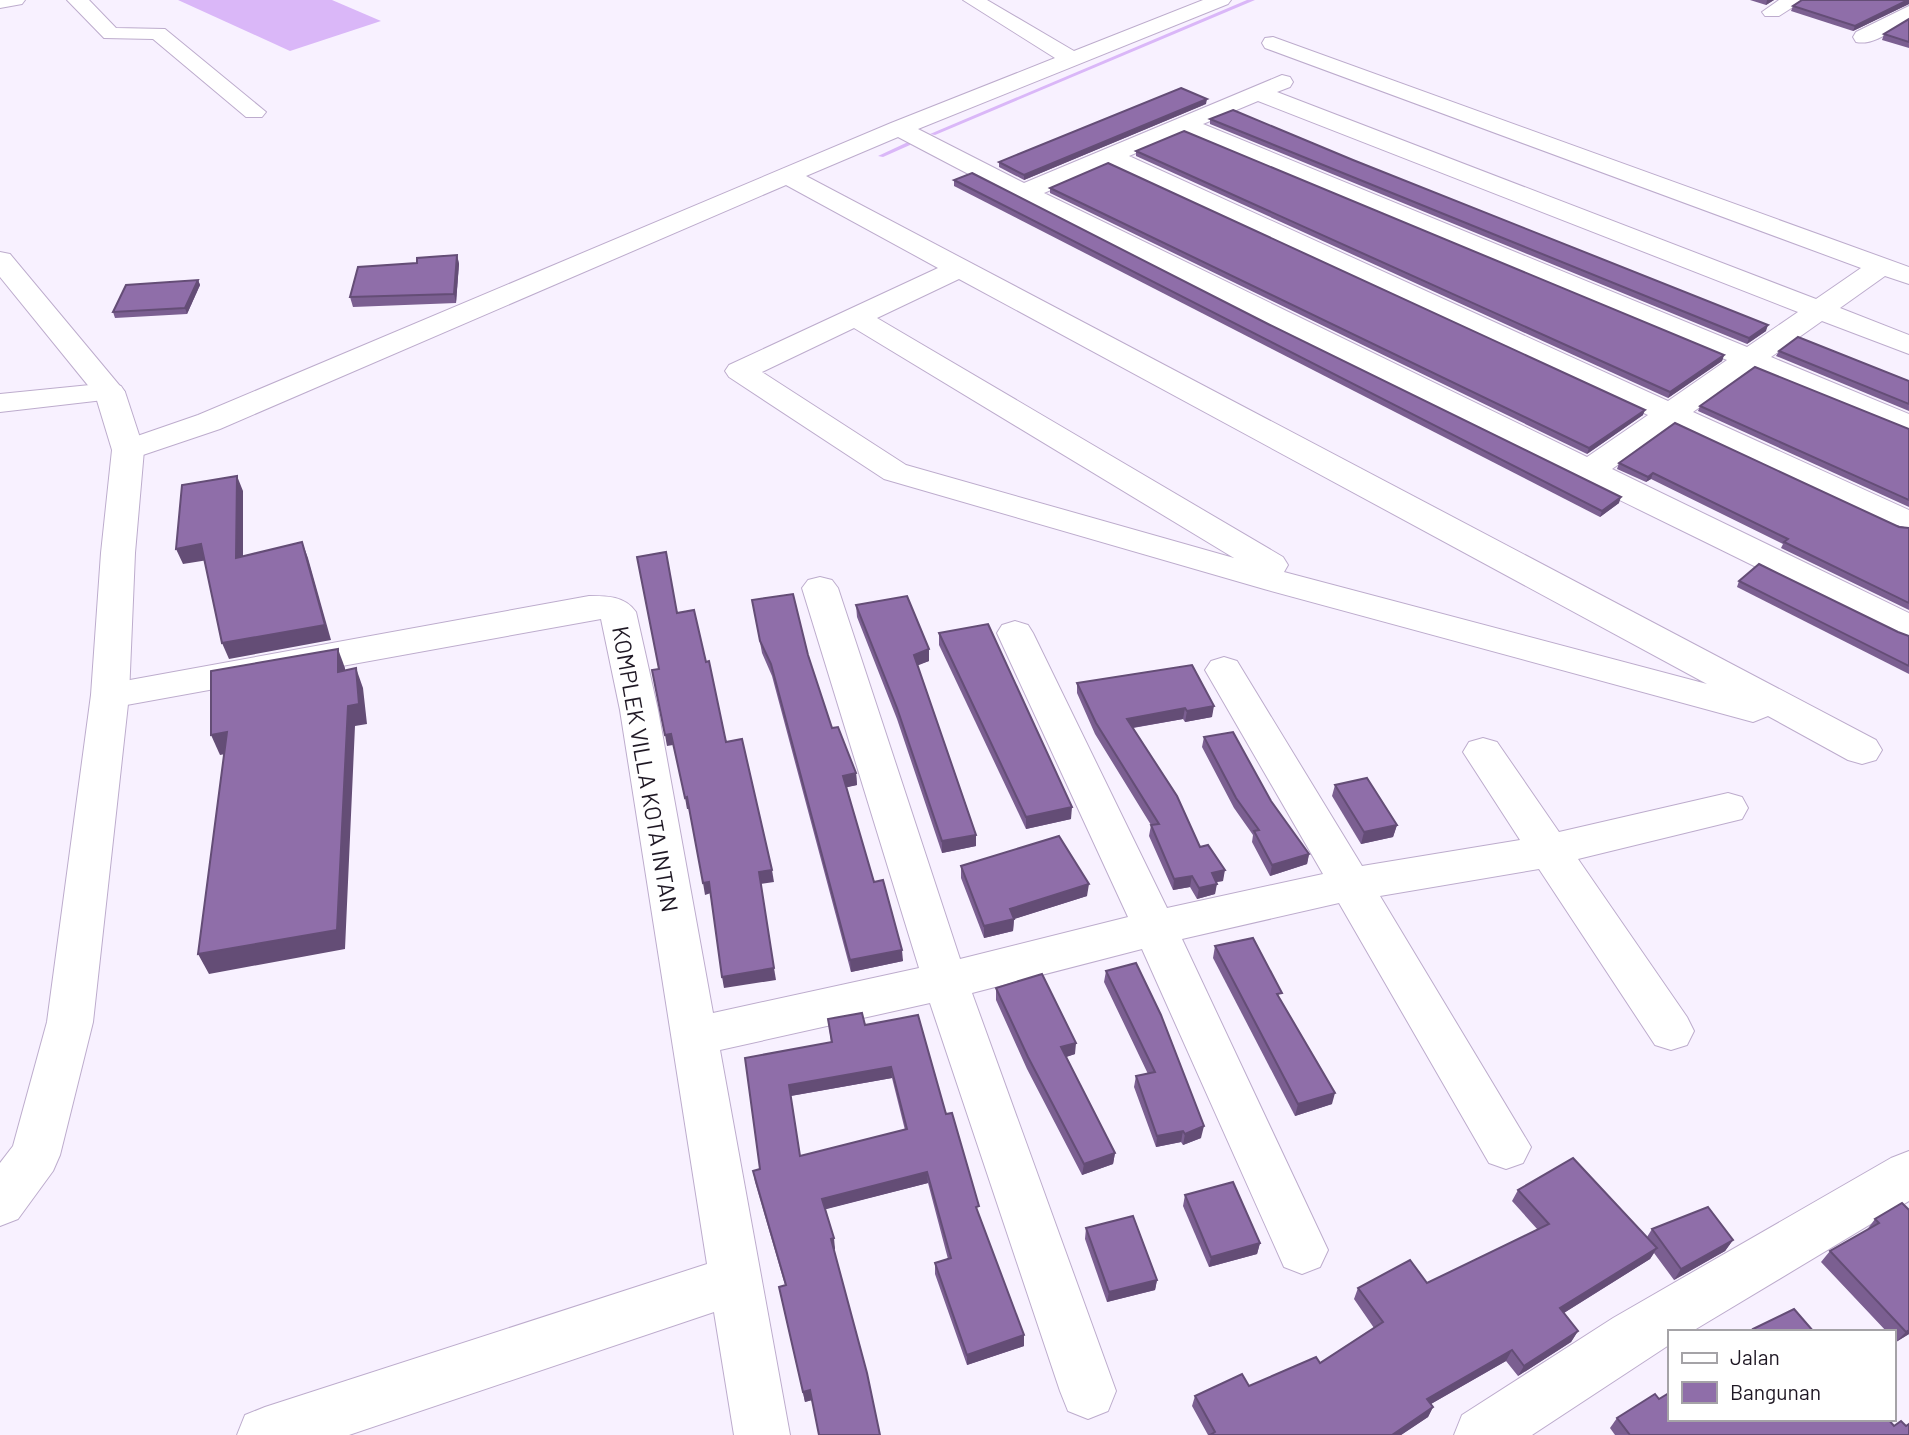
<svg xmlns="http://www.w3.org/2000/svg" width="1909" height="1435" font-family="Barlow,sans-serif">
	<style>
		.water { fill: #dab7f8 }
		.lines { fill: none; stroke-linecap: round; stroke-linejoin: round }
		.stream { fill: #dab7f8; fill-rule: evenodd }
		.minor-casing { stroke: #bdaccd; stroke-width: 2 }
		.major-casing { stroke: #bdaccd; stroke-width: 2 }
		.minor { fill: #fff; fill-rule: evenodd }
		.major { fill: #fff; fill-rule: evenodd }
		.wall { fill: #7b5f91; fill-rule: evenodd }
		.shaded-wall { fill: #644d76 }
		.building { fill: #8f6ea9; stroke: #644d76; stroke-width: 2; fill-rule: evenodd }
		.labels { text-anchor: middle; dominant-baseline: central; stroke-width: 7; stroke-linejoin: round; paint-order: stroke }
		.street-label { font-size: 23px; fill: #1f1824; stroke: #fff }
	</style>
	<rect width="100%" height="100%" fill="#f8f1ff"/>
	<polygon class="water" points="178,0 332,0 381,21 290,51"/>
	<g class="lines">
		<g class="stream">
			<polygon points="1247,0 1255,0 935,135 930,134"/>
			<polygon points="908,142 911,144 910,145 883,157 878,156"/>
		</g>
		<defs>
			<g id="minor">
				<polygon points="0,0 25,0 22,4 0,8"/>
				<polygon points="67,0 89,0 116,28 165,29 266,112 262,117 246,117 153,39 104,38"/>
				<path d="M 963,0 L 987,0 L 1074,51 L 1203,0 L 1231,0 L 1228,4 L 918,129 L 1024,183 L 1282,75 L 1290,77 L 1293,82 L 1290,87 L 1277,92 L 1816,299 L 1861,268 L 1265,48 L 1262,43 L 1265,38 L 1273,37 L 1909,267 L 1909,284 L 1885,276 L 1840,308 L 1909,335 L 1909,354 L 1822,321 L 1771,357 L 1909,414 L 1909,434 L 1752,370 L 1693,412 L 1909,510 L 1909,533 L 1897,530 L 1673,426 L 1612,469 L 1909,613 L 1909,640 L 1896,636 C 1563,471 1227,311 898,137 L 806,176 L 1876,740 L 1882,750 L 1876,760 L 1862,764 L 1848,760 L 1768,716 L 1753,722 L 1264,589 L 884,479 L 729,377 L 725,371 L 729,365 L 938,268 L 786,185 L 220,429 L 128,460 L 117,457 L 112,450 L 117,443 L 198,415 L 891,123 L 1055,58 ZM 1258,101 L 1798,312 L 1747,347 L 1203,124 ZM 1183,133 L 1727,360 L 1668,401 L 1129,156 ZM 1108,165 L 1648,415 L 1587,457 L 1044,193 ZM 959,279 L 1707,684 L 1284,572 L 1288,565 L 1283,557 L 877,318 ZM 854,328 L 1234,558 L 906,465 L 762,372 Z"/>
				<polygon points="1779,0 1804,0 1779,16 1765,16 1762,12"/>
				<path d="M 1909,6 L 1909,20 C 1894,29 1874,46 1856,42 L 1853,37 L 1856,32 Z"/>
				<polygon points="110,383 121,386 125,392 121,398 0,412 0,394"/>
				<path d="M 820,577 L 832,580 L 838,588 L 960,959 L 1128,917 L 997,633 L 1002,625 L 1015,621 L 1028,625 L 1033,633 L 1167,908 L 1323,874 L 1205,670 L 1211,661 L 1224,657 L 1237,661 L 1362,866 L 1520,840 L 1463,752 L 1469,742 L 1483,738 L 1497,742 L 1559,832 L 1728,793 L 1742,797 L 1748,808 L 1742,819 L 1578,859 L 1687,1017 L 1694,1031 L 1687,1045 L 1671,1050 L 1655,1045 L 1539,869 L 1380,896 L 1531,1147 L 1523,1163 L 1506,1169 L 1489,1163 L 1339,903 L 1182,939 L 1328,1250 L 1320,1267 L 1302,1274 L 1284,1267 L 1142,949 L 972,993 L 1116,1391 L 1108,1411 L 1088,1419 L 1068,1411 L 1060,1391 L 930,1003 L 720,1050 L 790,1435 L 734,1435 L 714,1312 L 349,1435 L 237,1435 L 245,1415 L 265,1407 L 707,1264 L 620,710 L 601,619 L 110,708 L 97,704 L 91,695 L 97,686 L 589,596 C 607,596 625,596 636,612 L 658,710 L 713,1013 L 919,968 L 802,588 L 808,580 Z"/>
				<polygon points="1909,1151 1909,1201 1691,1332 1669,1332 1669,1345 1532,1435 1454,1435 1462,1415 1613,1318 1891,1158"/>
			</g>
			<polygon id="major" points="0,252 10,254 125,392 144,450 135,553 129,695 93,1022 60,1155 53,1171 18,1219 0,1226 0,1163 13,1146 47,1022 91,695 101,553 112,450 95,394 0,277"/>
		</defs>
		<use href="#minor" class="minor-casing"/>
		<use href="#major" class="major-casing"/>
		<use href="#minor" class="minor"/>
		<use href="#major" class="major"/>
	</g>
	<g class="wall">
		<polygon points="1750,0 1774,0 1766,5"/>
		<polygon points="1909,0 1909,4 1853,31 1791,11 1793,6"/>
		<polygon points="1909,19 1909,48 1882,40 1884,34"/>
		<polygon points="1206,104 1024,180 999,167 999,162"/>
		<polygon points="1210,119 1766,331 1747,344 1210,124"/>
		<polygon points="1136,151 1724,355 1722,361 1668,398 1136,156"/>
		<polygon points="954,180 1619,503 1600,517 954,186"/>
		<polygon points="1050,188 1643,415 1587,454 1050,193"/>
		<polygon points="457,255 459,264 456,303 353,307 350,297 417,263"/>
		<polygon points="198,280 200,285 187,314 115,318 113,312"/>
		<polygon points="1779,351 1909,381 1909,411 1776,356"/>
		<polygon points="1700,406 1909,429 1909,507 1698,411"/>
		<polygon points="1619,463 1909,528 1909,610 1781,548 1783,544 1651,479 1646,482 1617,469"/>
		<polygon points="1739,581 1909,636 1909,674 1737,587"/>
		<polygon points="752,600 808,655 832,728 856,773 857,785 846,787 874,882 903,961 851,972 772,676 762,653"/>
		<polygon points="856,605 929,661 917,665 976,835 976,846 942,853 897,719 857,617"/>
		<polygon points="939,633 1071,819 1026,829 939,645"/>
		<polygon points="1192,665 1212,717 1185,722 1183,719 1133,728 1200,847 1223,881 1216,882 1215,894 1197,899 1190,887 1173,890 1149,836 1151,825 1095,734 1077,693 1077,683"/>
		<polygon points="1204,737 1271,801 1309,854 1307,864 1270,876 1252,842 1253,835 1234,808 1202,747"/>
		<polygon points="1335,785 1397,825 1393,837 1361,844 1332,796"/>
		<polygon points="961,866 1087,896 1014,919 1013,931 984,938 961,878"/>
		<polygon points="1215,946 1332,1104 1295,1116 1213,958"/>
		<polygon points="1106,971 1201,1138 1183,1145 1181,1142 1156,1147 1134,1087 1136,1076 1148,1074 1104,982"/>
		<polygon points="996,988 1075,1054 1066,1057 1115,1153 1113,1164 1082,1175 1027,1069 996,1000"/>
		<path d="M 828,1019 L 865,1025 L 946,1114 L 979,1216 L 1024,1346 L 967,1365 L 935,1274 L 935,1263 L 948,1259 L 928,1183 L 825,1209 L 835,1249 L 834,1250 L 812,1400 L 805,1402 L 781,1297 L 779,1287 L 785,1285 L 755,1182 L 753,1171 L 760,1169 L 745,1058 L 831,1042 ZM 892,1078 L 905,1130 L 800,1156 L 791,1096 Z"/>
		<polygon points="1518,1190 1647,1237 1652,1229 1733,1240 1725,1251 1674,1280 1654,1253 1650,1259 1564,1313 1578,1331 1571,1342 1518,1376 1506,1361 1431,1404 1433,1407 1428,1417 1401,1435 1208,1435 1192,1406 1195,1396 1249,1386 1320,1363 1374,1328 1354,1299 1358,1288 1427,1283 1538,1230 1512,1201"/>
		<polygon points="1185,1195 1260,1243 1257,1254 1209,1267 1183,1206"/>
		<polygon points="1902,1203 1909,1334 1896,1342 1893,1339 1893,1332 1887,1332 1821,1262 1830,1251 1866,1231 1875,1219"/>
		<polygon points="1086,1228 1157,1280 1155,1290 1107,1302 1085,1239"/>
		<polygon points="1617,1418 1894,1426 1909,1435 1615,1435 1610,1428"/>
	</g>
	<g class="shaded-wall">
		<polygon points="1767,0 1774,0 1766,5"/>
		<polygon points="1908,0 1909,0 1909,4 1853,31 1855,26"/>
		<polygon points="1207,99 1206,104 1024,180 1024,175"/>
		<polygon points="457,255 459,264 456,303 454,294"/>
		<polygon points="198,280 200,285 187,314 185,308"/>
		<polygon points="1768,325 1766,331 1747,344 1749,338"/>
		<polygon points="1724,355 1722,361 1668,398 1670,392"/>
		<polygon points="1645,410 1643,415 1587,454 1589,448"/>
		<polygon points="1653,473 1651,479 1646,482 1648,477"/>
		<polygon points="237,476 243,491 243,574 236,558"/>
		<polygon points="1621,497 1619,503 1600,517 1602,511"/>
		<polygon points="302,542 308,558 331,640 229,659 222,643"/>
		<polygon points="201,544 208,560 183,564 176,549"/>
		<polygon points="338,649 345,668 345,691 338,672"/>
		<polygon points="929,649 929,661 914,667 914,655"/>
		<polygon points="356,668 363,688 367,724 355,726 345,949 209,974 198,954 348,706"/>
		<polygon points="1214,706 1212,717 1185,722 1187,711"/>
		<polygon points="1185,708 1183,719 1125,729 1127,719"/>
		<polygon points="227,732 236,752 220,755 211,735"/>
		<polygon points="671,734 673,745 667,746 665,735"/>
		<polygon points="856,773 857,785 844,788 843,776"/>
		<polygon points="687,797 689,809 687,809 685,798"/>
		<polygon points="1072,807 1071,819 1026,829 1026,817"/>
		<polygon points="1397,825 1393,837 1361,844 1364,832"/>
		<polygon points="976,835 976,846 942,853 942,841"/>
		<polygon points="1309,854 1307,864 1270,876 1272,865"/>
		<polygon points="772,870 774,882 760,884 759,872"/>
		<polygon points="1225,870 1223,881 1210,883 1212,873"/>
		<polygon points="1192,876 1190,887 1173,890 1174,879"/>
		<polygon points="709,882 711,893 705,895 703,883"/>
		<polygon points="1089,884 1087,896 1011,920 1014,919 1013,931 984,938 984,926 1010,909"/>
		<polygon points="1217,884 1215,894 1197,899 1199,888"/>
		<polygon points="902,950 903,961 851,972 850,960"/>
		<polygon points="774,968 776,980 724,988 722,977"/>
		<polygon points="1076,1043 1075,1054 1060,1059 1061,1047"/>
		<polygon points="891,1067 892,1078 790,1096 789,1085"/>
		<polygon points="1335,1093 1332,1104 1295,1116 1298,1104"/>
		<polygon points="1204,1126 1201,1138 1183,1145 1185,1134"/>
		<polygon points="1183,1131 1181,1142 1156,1147 1157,1136"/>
		<polygon points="1115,1153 1113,1164 1082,1175 1084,1164"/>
		<polygon points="927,1172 928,1183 823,1210 822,1199"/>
		<polygon points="834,1238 835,1249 832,1250 831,1239"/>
		<polygon points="1733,1240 1725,1251 1674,1280 1681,1269"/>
		<polygon points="1260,1243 1257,1254 1209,1267 1211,1257"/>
		<polygon points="1657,1248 1650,1259 1554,1319 1560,1308"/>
		<polygon points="1157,1280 1155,1290 1107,1302 1109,1292"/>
		<polygon points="1909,1330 1909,1334 1896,1342 1906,1332"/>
		<polygon points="1578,1331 1571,1342 1518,1376 1524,1366"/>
		<polygon points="1024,1335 1024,1346 967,1365 967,1355"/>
		<polygon points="1512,1350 1506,1361 1422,1409 1427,1399"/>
		<polygon points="810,1390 812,1400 805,1402 803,1392"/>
		<polygon points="1433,1407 1428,1417 1401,1435 1392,1435"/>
	</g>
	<g class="building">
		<polygon points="1802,0 1908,0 1855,26 1793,6"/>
		<polygon points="1909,19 1909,42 1884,34"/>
		<polygon points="1181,88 1207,99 1024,175 999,162"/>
		<polygon points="1233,110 1353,160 1768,325 1749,338 1210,119"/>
		<polygon points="1184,131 1724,355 1670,392 1136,151"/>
		<polygon points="1108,163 1645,410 1589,448 1050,188"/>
		<polygon points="972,173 1270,325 1621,497 1602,511 954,180"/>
		<polygon points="457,255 454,294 350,297 358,267 417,263 417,258"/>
		<polygon points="198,280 185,308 113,312 126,285"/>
		<polygon points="1798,337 1909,381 1909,404 1779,351"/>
		<polygon points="1755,367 1909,429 1909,500 1700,406"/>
		<polygon points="1675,423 1899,527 1909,528 1909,603 1784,542 1788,539 1653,473 1648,477 1619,463"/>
		<polygon points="237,476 236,558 302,542 325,625 222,643 201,544 176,549 182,485"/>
		<polygon points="666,552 677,613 694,610 706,662 709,661 726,742 742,739 772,870 759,872 774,968 722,977 709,882 703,883 687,797 685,798 671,734 665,735 652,670 659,669 637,557"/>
		<polygon points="1759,564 1898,632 1909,636 1909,666 1739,581"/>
		<polygon points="793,594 808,655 832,728 838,727 856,773 843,776 874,882 883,880 902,950 850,960 771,664 760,641 752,600"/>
		<polygon points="907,596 929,649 914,655 976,835 942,841 897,708 856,605"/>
		<polygon points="988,624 1072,807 1026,817 939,633"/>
		<polygon points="338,649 338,672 356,668 359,704 348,706 337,930 198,954 227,732 211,735 211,671"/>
		<polygon points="1192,665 1214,706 1187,711 1185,708 1127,719 1177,796 1200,847 1208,845 1225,870 1212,873 1217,884 1199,888 1192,876 1174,879 1151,825 1159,824 1096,723 1077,683"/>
		<polygon points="1233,732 1271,801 1309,854 1272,865 1254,831 1259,830 1236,798 1204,737"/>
		<polygon points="1367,778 1397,825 1364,832 1335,785"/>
		<polygon points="1059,836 1089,884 1010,909 1014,919 984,926 961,866"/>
		<polygon points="1253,938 1282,993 1277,994 1335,1093 1298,1104 1215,946"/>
		<polygon points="1136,963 1161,1015 1204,1126 1185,1134 1183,1131 1157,1136 1136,1076 1155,1072 1106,971"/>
		<polygon points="1042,974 1076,1043 1061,1047 1115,1153 1084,1164 1028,1057 996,988"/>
		<path d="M 862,1013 L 865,1025 L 918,1015 L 946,1114 L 952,1113 L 979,1206 L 976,1207 L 1024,1335 L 967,1355 L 935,1263 L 951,1258 L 927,1172 L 822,1199 L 834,1238 L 831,1239 L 867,1373 L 880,1435 L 819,1435 L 810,1390 L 803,1392 L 779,1287 L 786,1285 L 753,1171 L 760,1169 L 745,1058 L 832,1042 L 828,1019 ZM 891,1067 L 907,1129 L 800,1156 L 789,1085 Z"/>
		<polygon points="1573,1158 1657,1248 1560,1308 1578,1331 1524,1366 1512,1350 1427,1399 1433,1407 1392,1435 1210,1435 1215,1432 1195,1396 1242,1374 1249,1386 1316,1357 1320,1363 1383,1322 1358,1288 1410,1260 1427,1283 1549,1224 1518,1190"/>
		<polygon points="1233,1182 1260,1243 1211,1257 1185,1195"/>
		<polygon points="1902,1203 1909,1210 1909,1330 1906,1332 1830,1251 1879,1223 1875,1219"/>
		<polygon points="1708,1207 1733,1240 1681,1269 1652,1229"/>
		<polygon points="1133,1216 1157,1280 1109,1292 1086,1228"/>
		<polygon points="1794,1309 1814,1332 1755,1332 1753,1329"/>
		<polygon points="1669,1393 1669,1419 1888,1419 1894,1426 1901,1421 1906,1426 1909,1424 1909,1435 1630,1435 1617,1418 1655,1394 1659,1399"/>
	</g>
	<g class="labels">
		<g class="street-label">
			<text transform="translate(646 769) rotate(80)">KOMPLEK VILLA KOTA INTAN</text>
		</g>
	</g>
	<rect x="1668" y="1330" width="228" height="91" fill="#ffffff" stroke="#a5a3a7" stroke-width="2"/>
	<rect x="1682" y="1353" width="35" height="10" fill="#ffffff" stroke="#a5a3a7" stroke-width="2"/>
	<text x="1730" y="1365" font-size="21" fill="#1f1824">Jalan</text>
	<rect x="1682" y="1382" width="35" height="21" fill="#8f6ea9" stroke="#a5a3a7" stroke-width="2"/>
	<text x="1730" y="1400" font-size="21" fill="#1f1824">Bangunan</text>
</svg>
